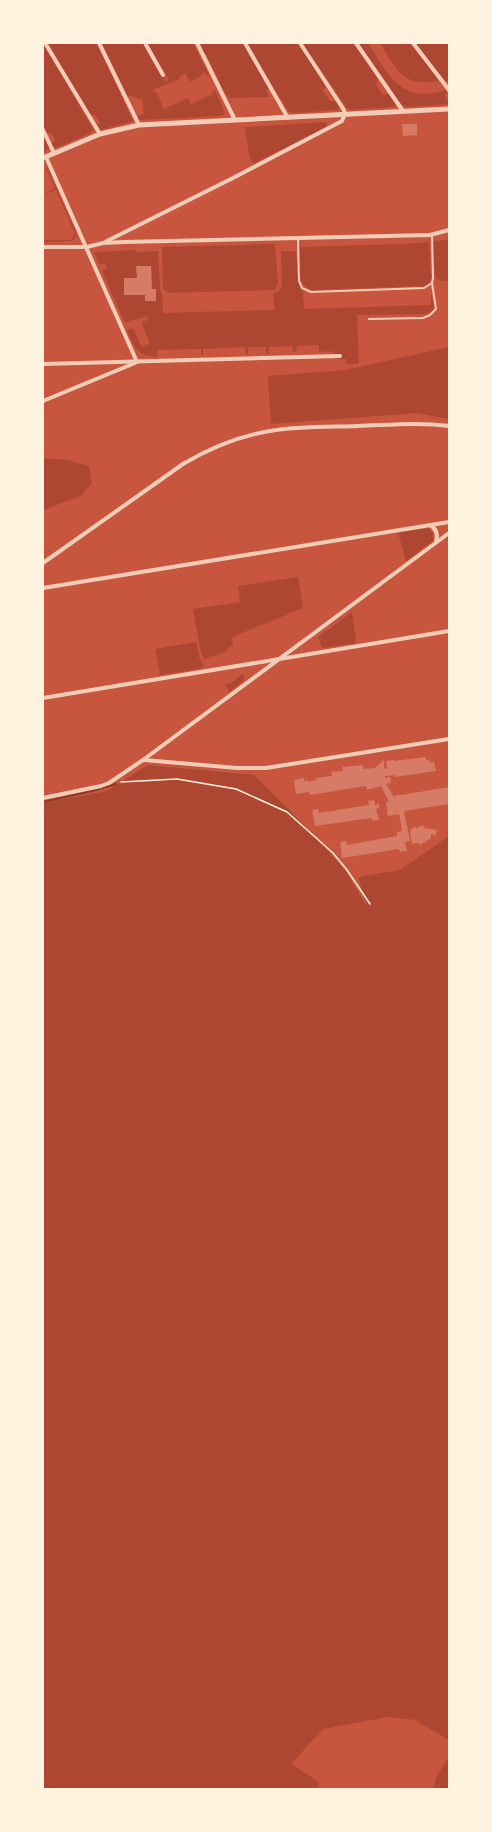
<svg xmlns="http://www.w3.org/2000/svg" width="492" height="1832" font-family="Poppins,sans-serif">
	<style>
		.green { fill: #ae4732; fill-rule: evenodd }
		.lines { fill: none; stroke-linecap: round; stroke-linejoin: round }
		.stream { stroke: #8f3625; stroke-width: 2 }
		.building { fill: #d67c66 }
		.path { stroke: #fff3e0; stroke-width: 1.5 }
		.service { stroke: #f1ccb7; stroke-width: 2 }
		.minor { stroke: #f1ccb7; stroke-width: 4 }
		.tertiary { stroke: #f1ccb7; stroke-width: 5 }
	</style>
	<rect width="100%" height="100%" fill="#c8553d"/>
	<g class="green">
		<polygon points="43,43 93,129 91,133 55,148 51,144 55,140 52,133 47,133 43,126"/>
		<polygon points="48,43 97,43 133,121 100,130 97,125 100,122 95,115 89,115"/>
		<polygon points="101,43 143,43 166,82 169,80 147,43 193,43 209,75 207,76 205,72 200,75 201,76 189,82 186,73 179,77 180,79 152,90 156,92 164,109 188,98 191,104 213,94 212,91 215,90 225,113 221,116 139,120 137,116 144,114 142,99 126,95"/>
		<polygon points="198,43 243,43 269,88 266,91 270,97 229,98 225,93 206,54 203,53"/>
		<polygon points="247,43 298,43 325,84 325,88 322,90 330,101 335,101 340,108 337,110 292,113 288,111"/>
		<polygon points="302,43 353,43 379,79 375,84 383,95 389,94 396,105 393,107 350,110 347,108"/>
		<path d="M 357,43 L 368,43 C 381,63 395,94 424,94 C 431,94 438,92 446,90 L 446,93 L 444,95 L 449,104 L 407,107 L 401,104 Z"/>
		<path d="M 380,43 L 410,43 L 440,81 C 401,86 399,73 380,43 Z"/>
		<polygon points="415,43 449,43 449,81 445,81"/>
		<polygon points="325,122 327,124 326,127 253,164 249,154 245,127"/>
		<polygon points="43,134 49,148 43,153"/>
		<polygon points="47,167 76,232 76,237 72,241 43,242 43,240 71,240 75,234 56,190 43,195 55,188 46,168"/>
		<path d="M 449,239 L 449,280 C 442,282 438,281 435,275 L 433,242 Z"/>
		<path d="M 429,242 L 431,278 L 429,284 L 425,286 L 312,290 C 295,287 300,261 300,247 L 401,244 Z"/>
		<polygon points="275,244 278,283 275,290 169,293 163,289 162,247"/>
		<path d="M 136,250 L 136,252 L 158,251 L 160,289 L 162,294 L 163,313 L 275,310 L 273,294 L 280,290 L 282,286 L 281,251 L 296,251 L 298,281 L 303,291 L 304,309 L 431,305 L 431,292 L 434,307 L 432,311 L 426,314 L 357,315 L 359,364 L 346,364 L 346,359 L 337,359 L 333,351 L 319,352 L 319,345 L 297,346 L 296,352 L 293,352 L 292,346 L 269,347 L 269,353 L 266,353 L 266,347 L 248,347 L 248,354 L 245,354 L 245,347 L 203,349 L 203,355 L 201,355 L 201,349 L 157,350 L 157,357 C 138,357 133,345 127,330 L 133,328 L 142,347 L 150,343 L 142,325 L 142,322 L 148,320 L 147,316 L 125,323 L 102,271 L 107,268 L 104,263 L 100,265 L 94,252 ZM 137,266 L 151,266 L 152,289 L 156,289 L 156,301 L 145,301 L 145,295 L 124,295 L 124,278 L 137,278 Z"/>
		<polygon points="449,347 449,419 417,413 271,424 268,376 346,370"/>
		<polygon points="43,458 67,460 89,466 92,483 81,496 43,510"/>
		<polygon points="428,528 433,533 433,541 406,561 398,533"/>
		<polygon points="298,577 303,608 232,637 233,644 225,652 204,659 201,653 193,609 240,602 238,586"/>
		<polygon points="352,612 356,643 322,648 318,637"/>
		<polygon points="196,642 199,657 204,666 199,669 160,675 155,649"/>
		<polygon points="242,674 244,674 244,680 229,692 225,684 233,682"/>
		<polygon points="148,765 254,775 306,827 344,869 367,907 358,877 400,870 449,836 449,1740 415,1720 388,1717 323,1729 291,1764 319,1782 318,1789 43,1789 43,803 107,791"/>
		<polygon points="449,1756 449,1789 433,1789 437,1776"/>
	</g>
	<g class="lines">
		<polyline class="stream" points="43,802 92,791 116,784"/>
	</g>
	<g class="building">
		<polygon points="402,124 417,124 417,135 403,136"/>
		<polygon points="136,266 151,266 152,289 156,289 156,301 145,301 145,295 124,295 124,278 137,278"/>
		<polygon points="426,757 426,760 429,760 430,763 434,762 436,771 395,777 395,775 385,776 385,778 390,777 391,783 386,784 395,799 394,796 449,787 449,804 404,811 410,841 405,842 407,851 400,852 399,849 342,858 340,842 346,841 347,845 397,836 397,832 402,831 399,814 388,816 386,802 389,802 381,786 367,790 366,786 310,795 309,792 296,794 294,780 304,778 304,781 307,780 308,782 316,780 316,778 332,776 331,772 343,771 342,767 363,765 363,769 375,768 384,760 384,769 387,768 386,761 394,760 394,761"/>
		<polygon points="374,800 375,805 379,804 379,808 376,809 379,820 372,821 371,818 315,826 312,810 318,809 319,813 369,805 368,801"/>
		<polygon points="423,825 424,828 437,830 436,835 431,834 431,838 420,845 419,843 412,844 410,832 412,828 415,827 417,828"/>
	</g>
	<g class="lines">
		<polyline class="path" points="121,782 177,779 236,789 287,812 333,853 347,870 370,904"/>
		<g class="service">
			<polyline points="298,239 299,281 302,288 311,292 424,288 432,283 433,278 432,235"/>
			<polyline points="369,319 423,318 430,315 436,309 432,283"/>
		</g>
		<g class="minor">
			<polyline points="45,43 100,134"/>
			<polyline points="99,43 139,125"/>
			<polyline points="145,43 163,75"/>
			<polyline points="197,43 235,120"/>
			<polyline points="245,43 288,118"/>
			<polyline points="356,43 403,111"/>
			<polyline points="413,43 449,90"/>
			<polyline points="43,130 54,153"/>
			<polyline points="46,157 137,362"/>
			<polyline points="105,242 235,177 342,121 345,114 344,110 300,43"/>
			<polyline points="43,247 87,247 103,243 124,242 430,235 449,230"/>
			<polyline points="43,364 340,356"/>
			<polyline points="43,401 135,363"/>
			<path d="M 430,525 C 437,529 438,535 436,542"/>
			<path d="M 43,563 L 183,464 C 210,448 239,436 270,431 C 299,426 329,427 358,426 C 389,425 419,422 449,426"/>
			<polyline points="43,588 449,522"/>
			<polyline points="43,698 449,631"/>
			<polyline points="144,760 237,768 266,768 449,739"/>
			<polyline points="43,798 101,786 109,783 143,760 449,533"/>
		</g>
		<polyline class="tertiary" points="43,158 100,134 139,125 449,109"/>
	</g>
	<rect width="492" height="1832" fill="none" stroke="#fff3e0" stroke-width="88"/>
</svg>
